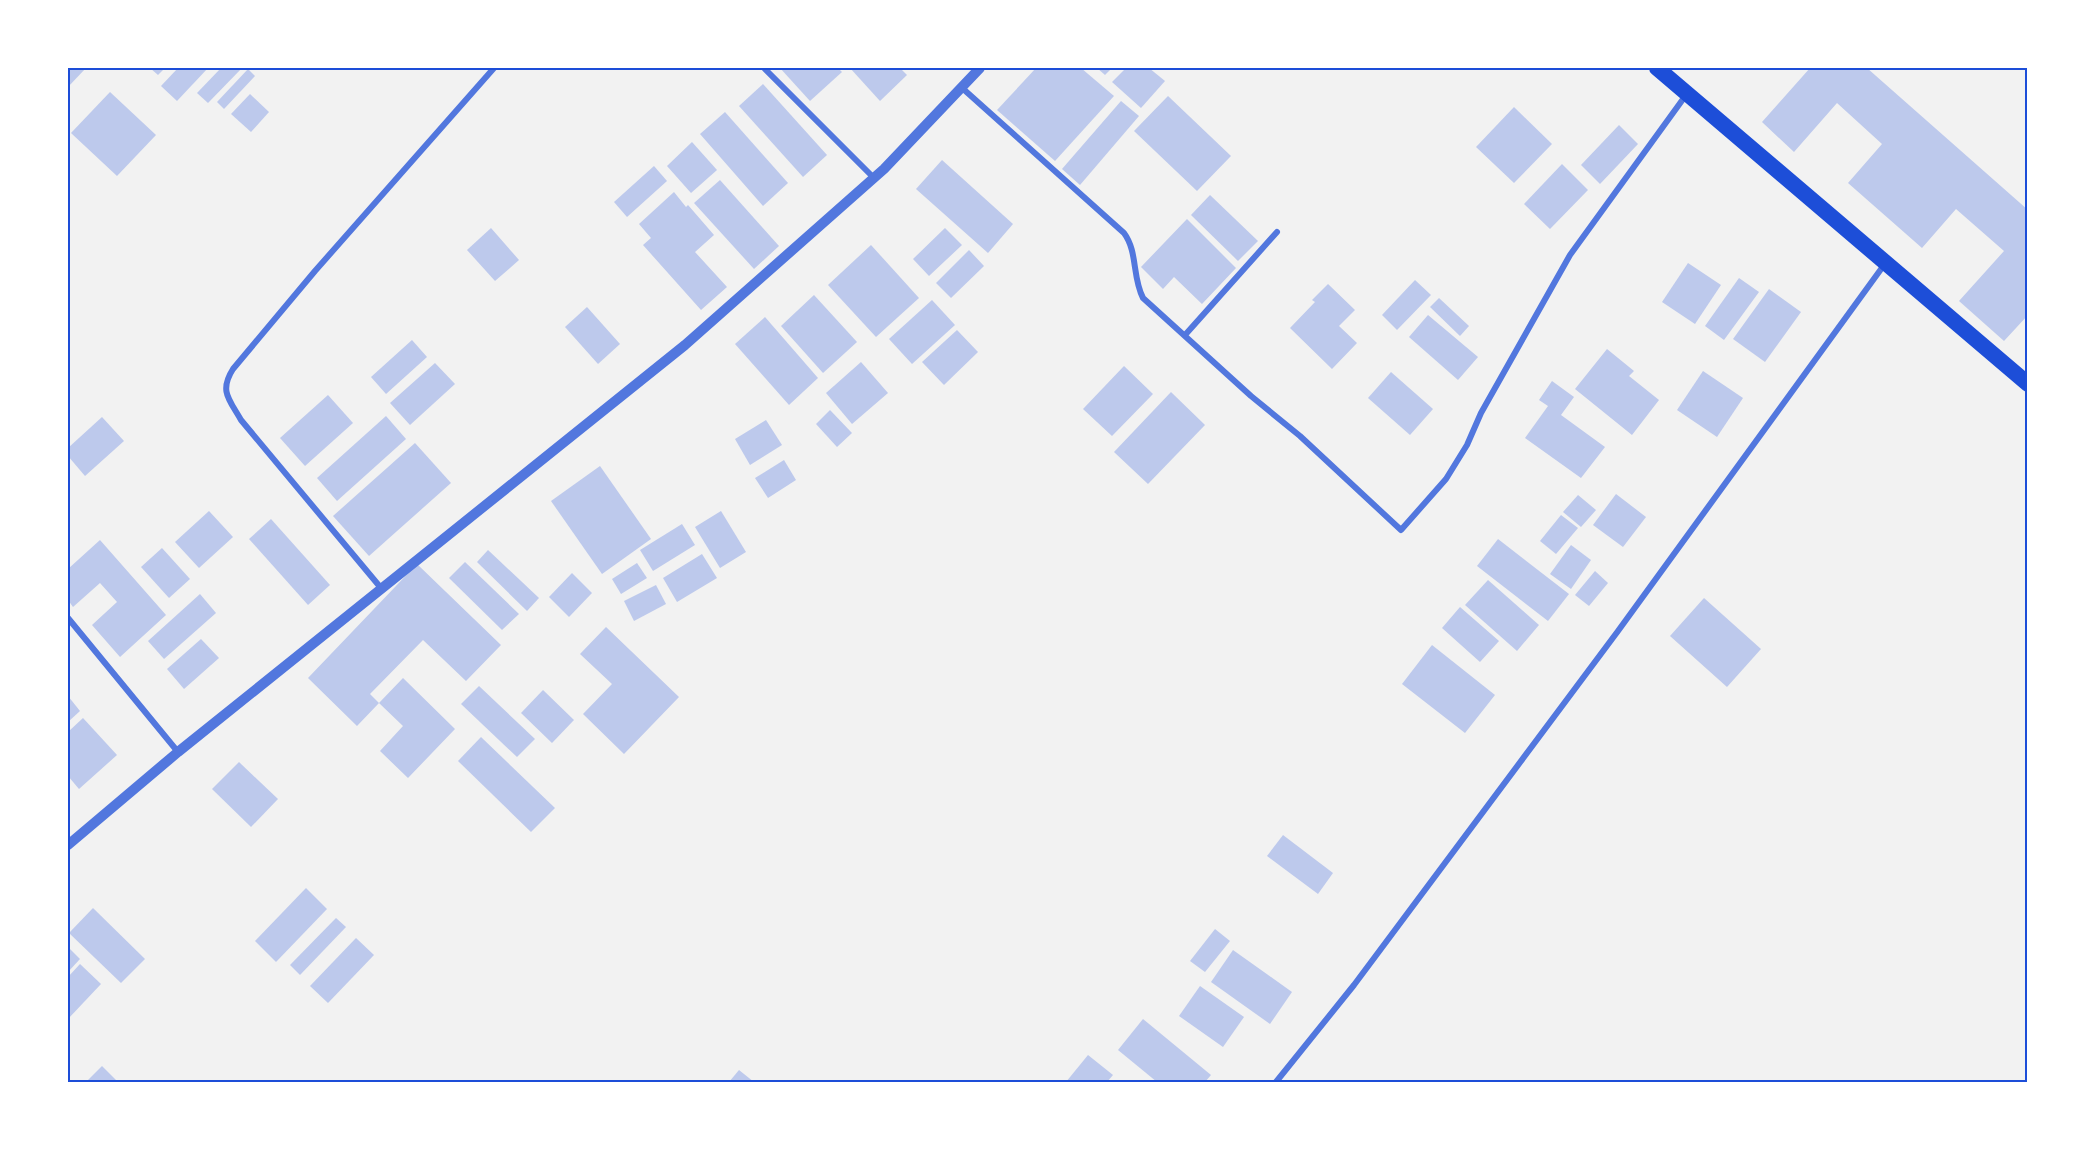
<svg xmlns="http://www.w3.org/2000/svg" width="2095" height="1150" font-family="Rubik,sans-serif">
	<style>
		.building { fill: #bdc9ec }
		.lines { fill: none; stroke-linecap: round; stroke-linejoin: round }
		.minor { stroke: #5277de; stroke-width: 6 }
		.tertiary { stroke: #5277de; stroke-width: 10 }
		.trunk { stroke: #1d4ed8; stroke-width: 16 }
		.neatline { fill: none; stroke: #1d4ed8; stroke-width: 2 }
	</style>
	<rect width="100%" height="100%" fill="#f2f2f2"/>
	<g class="building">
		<polygon points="68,68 86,68 68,87"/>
		<polygon points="150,68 165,68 158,75"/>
		<polygon points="178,68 208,68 177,101 161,86"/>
		<polygon points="221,68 242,68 208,103 197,93"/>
		<polygon points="780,68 838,68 842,72 810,101"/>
		<polygon points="850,68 900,68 907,75 880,101"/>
		<polygon points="1036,68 1081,68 1114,96 1055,161 997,110"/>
		<polygon points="1097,68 1112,68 1105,75"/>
		<polygon points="1126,68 1149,68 1165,81 1141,108 1112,82"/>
		<polygon points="1810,68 1867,68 2028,210 2028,315 2004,341 1959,301 2004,251 1956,209 1922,248 1848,183 1882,144 1837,103 1794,152 1762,122"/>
		<polygon points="248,69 255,76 224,109 217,102"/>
		<polygon points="763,84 827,155 803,177 739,106"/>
		<polygon points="110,92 156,135 117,176 71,133"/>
		<polygon points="250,94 269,112 251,132 231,114"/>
		<polygon points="1168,96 1231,156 1197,191 1134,131"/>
		<polygon points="1121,101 1139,116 1080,185 1062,169"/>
		<polygon points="1514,107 1552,144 1514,183 1476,147"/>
		<polygon points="725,112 788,183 763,206 700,134"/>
		<polygon points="1619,125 1638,144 1600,184 1581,165"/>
		<polygon points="692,142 717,170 691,193 667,166"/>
		<polygon points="942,160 1013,224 988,253 916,189"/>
		<polygon points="1562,164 1588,190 1550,229 1524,204"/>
		<polygon points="654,166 667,181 627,217 614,202"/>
		<polygon points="720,180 779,246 754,269 694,203"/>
		<polygon points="674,192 686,207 688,205 714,235 695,252 727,287 701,310 643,245 651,238 639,224"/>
		<polygon points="1210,195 1258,241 1238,261 1191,215"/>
		<polygon points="1187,219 1236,268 1202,304 1174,277 1163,289 1141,267"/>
		<polygon points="491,228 519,260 495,281 467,250"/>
		<polygon points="945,228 962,245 929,276 913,259"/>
		<polygon points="871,245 919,298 876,337 828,285"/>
		<polygon points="969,250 984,266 951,298 936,283"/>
		<polygon points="1688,263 1721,285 1695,324 1662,302"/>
		<polygon points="1739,278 1759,292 1724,340 1705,326"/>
		<polygon points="1415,280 1431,295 1397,330 1382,315"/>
		<polygon points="1328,284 1355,310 1339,326 1357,343 1332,369 1290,328 1315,302 1312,300"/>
		<polygon points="1769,289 1801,312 1765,362 1733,339"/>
		<polygon points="814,295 857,342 823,373 781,326"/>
		<polygon points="1439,298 1469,326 1460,336 1430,307"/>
		<polygon points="932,300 955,325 912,364 889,339"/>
		<polygon points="587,307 620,344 598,364 565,327"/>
		<polygon points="1428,315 1478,357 1458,380 1409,337"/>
		<polygon points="765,317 818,378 789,405 735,344"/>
		<polygon points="957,330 978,352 944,385 922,362"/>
		<polygon points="412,340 427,357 386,394 371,377"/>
		<polygon points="1607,349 1634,371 1629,376 1659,400 1632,435 1575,389"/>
		<polygon points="861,362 888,393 852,424 826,393"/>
		<polygon points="435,363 455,384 410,425 390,403"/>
		<polygon points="1124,366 1153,394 1112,436 1083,409"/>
		<polygon points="1703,371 1743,398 1717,437 1677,410"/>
		<polygon points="1391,372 1433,409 1410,435 1368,398"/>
		<polygon points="1552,381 1574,397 1561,415 1605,447 1581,478 1525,438 1548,406 1539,400"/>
		<polygon points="1171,392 1205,425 1148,484 1114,452"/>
		<polygon points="328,395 353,423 305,466 280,438"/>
		<polygon points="830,410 852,433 837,447 816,424"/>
		<polygon points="386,416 406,439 337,501 317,478"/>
		<polygon points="102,417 124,441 85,476 68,456 68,448"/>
		<polygon points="766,420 782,445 750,465 735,439"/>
		<polygon points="415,443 451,483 369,556 333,516"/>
		<polygon points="784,460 796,480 768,498 755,478"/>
		<polygon points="600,466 651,539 602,574 551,501"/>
		<polygon points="1616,494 1646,517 1623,547 1593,525"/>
		<polygon points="1578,495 1596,510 1581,527 1563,512"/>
		<polygon points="209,511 233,537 199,568 175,542"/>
		<polygon points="721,511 746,552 720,568 695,527"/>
		<polygon points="1561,515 1578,528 1556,554 1540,541"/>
		<polygon points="271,519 330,585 308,605 249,539"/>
		<polygon points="682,524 695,545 653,571 640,550"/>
		<polygon points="1498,539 1569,594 1548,621 1477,566"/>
		<polygon points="100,540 166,615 120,657 92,625 117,602 100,583 73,607 68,600 68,569"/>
		<polygon points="1571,545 1591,560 1571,589 1550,574"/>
		<polygon points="162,548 190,579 169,598 141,567"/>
		<polygon points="488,550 539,598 527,611 477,562"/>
		<polygon points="702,554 717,578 677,602 663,578"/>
		<polygon points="465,562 519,614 502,630 449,578"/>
		<polygon points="637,563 647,578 621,594 612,579"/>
		<polygon points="417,564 501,645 466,681 423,640 370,694 379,703 357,726 308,678"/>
		<polygon points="1595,571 1608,583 1589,606 1575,595"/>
		<polygon points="572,573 592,593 569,617 549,597"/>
		<polygon points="1488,580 1539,625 1517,651 1465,605"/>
		<polygon points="656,585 666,604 634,621 624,601"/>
		<polygon points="200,594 216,613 164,659 148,641"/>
		<polygon points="1704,598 1761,649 1727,687 1670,636"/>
		<polygon points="1460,607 1499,641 1480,662 1442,628"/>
		<polygon points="606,627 679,697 624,754 583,714 612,684 580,654"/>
		<polygon points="201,639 219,658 184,689 167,669"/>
		<polygon points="1432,645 1495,695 1465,733 1402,684"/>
		<polygon points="403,678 455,729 408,778 380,751 403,726 379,703"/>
		<polygon points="479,686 535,739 517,757 461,704"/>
		<polygon points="543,690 574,720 552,743 521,713"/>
		<polygon points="68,696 80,711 68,722"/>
		<polygon points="83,718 117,755 79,789 68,776 68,732"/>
		<polygon points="481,737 555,808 531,832 458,761"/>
		<polygon points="239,762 278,799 251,827 212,789"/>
		<polygon points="1283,835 1333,873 1318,894 1267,856"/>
		<polygon points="306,888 327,909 276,962 255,941"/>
		<polygon points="93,908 145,959 121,983 69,933"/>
		<polygon points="336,918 346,927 300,975 290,965"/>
		<polygon points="1215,929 1230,941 1205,972 1190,961"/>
		<polygon points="356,938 374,955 328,1003 310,986"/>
		<polygon points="68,947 80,959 68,972"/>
		<polygon points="1233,950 1292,992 1270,1024 1211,982"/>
		<polygon points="80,964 101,984 68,1019 68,977"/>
		<polygon points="1200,986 1244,1017 1223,1047 1179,1016"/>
		<polygon points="1143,1019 1211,1075 1205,1082 1157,1082 1118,1050"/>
		<polygon points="1088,1055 1113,1075 1107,1082 1066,1082"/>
		<polygon points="102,1066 118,1082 86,1082"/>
		<polygon points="739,1070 754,1082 729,1082"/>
	</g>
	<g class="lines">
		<g class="minor">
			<polyline points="764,68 874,178"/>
			<path d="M 961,87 L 1124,233 C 1138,252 1132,277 1143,298 L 1251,396 L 1300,436 L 1401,530 L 1446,479 L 1467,445 L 1481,413 L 1570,255 L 1686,95"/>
			<polyline points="1185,335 1277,232"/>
			<path d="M 381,588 L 241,420 C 229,399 219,391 233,369 L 315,271 L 494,68"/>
			<polyline points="68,618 178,752"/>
			<polyline points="1276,1082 1354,985 1618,631 1884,265"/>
		</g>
		<polyline class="tertiary" points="68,845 178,752 685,345 884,169 980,68"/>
		<polyline class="trunk" points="1657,68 2028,384"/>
	</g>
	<rect width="2095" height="1150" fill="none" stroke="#ffffff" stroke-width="138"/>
	<rect x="69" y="69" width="1957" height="1012" class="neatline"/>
</svg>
